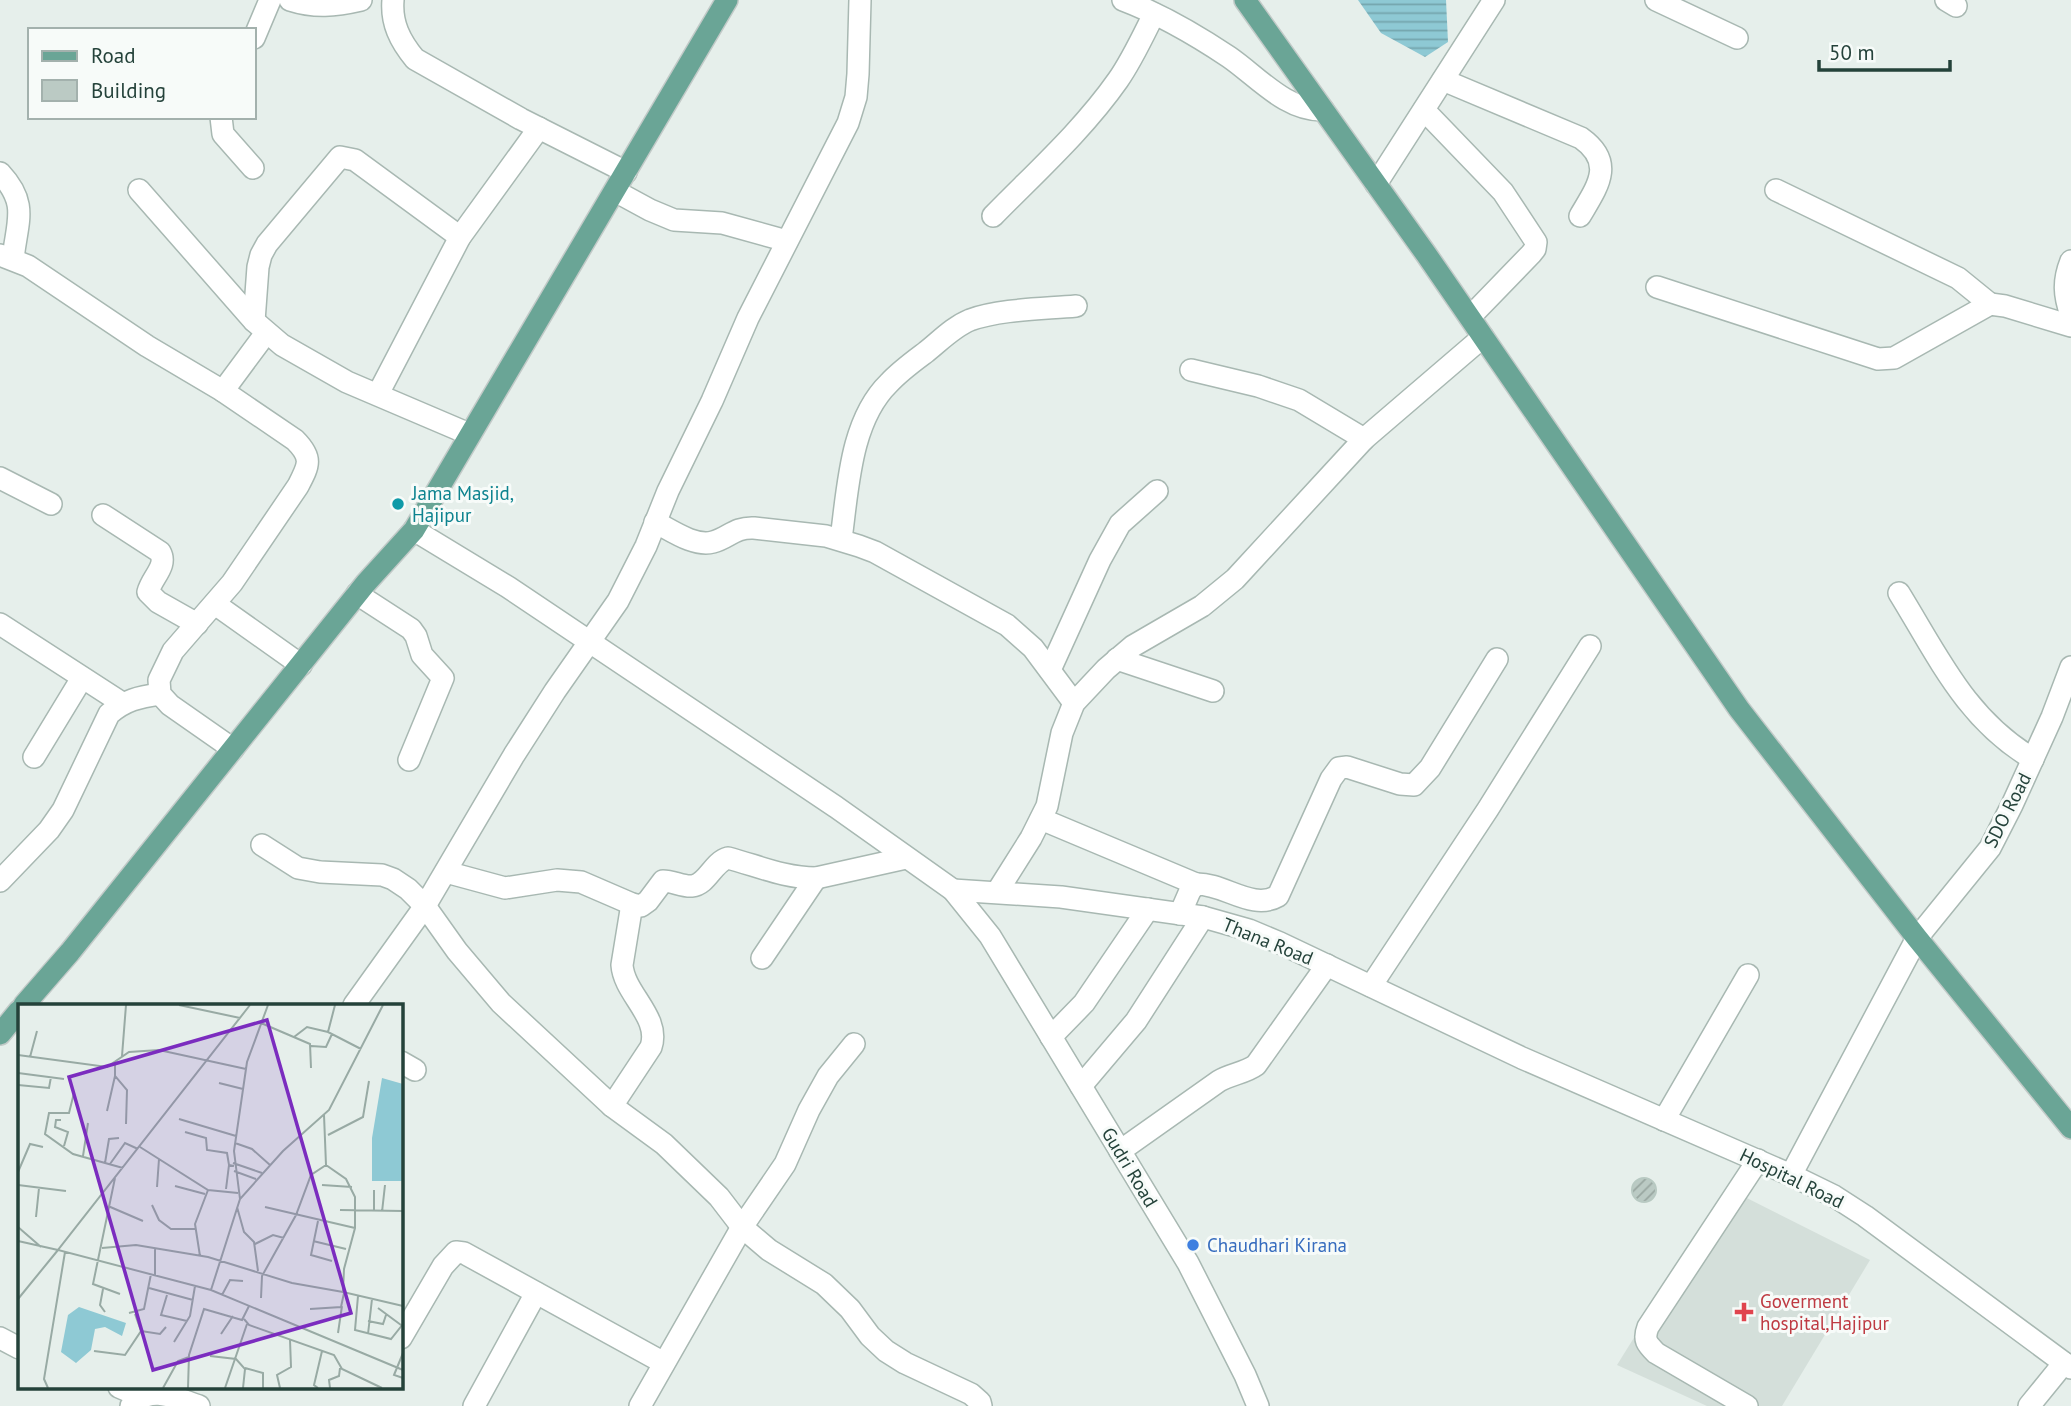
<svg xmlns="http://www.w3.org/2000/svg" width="2071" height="1406" font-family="'PT Sans',sans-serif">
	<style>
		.built { fill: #d4dfda }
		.water { fill: url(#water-rules) }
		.building { fill: url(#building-hatch); stroke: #b8c9c2; stroke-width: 2 }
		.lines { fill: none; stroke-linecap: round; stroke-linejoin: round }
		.minor-casing { stroke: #a8b8b2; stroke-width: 24 }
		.major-casing { stroke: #c2cac8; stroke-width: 24 }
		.minor { stroke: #fff; stroke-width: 21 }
		.major { stroke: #6aa596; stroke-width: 21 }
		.culture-dot { fill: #0f9aa8; stroke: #f7fbf9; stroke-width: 2.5 }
		.shop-dot { fill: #3f7fe0; stroke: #f7fbf9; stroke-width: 2.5 }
		.health-dot { fill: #e0444e; stroke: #f7fbf9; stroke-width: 2.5 }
		.labels { text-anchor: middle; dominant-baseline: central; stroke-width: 6; stroke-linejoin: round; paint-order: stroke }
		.culture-label { font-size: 19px; fill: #0d838f; stroke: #f7fbf9; text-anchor: start }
		.street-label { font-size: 19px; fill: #24423a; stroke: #f7fbf9 }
		.shop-label { font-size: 19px; fill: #366cbe; stroke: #f7fbf9; text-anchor: start }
		.health-label { font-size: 19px; fill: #be3a42; stroke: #f7fbf9; text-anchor: start }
		.inset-road { fill: none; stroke: #98aaa4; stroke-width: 2 }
		.view { fill: #7b2cbf; fill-opacity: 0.15; stroke: #7b2cbf; stroke-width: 3.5 }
		.inset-edge { fill: none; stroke: #24423a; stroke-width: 3.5 }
	</style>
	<defs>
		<pattern id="water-rules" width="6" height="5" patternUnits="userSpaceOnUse" patternTransform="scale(1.75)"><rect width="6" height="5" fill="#8ec9d4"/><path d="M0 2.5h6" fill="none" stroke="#74a5ad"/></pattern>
		<pattern id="building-hatch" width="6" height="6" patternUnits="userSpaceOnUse" patternTransform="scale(1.75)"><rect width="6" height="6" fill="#bbcac4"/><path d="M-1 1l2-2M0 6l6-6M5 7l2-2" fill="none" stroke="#98a6a0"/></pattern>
	</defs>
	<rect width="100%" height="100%" fill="#e6efeb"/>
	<polygon class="built" points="1727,1188 1870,1260 1782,1406 1707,1406 1617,1365"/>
	<polygon class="water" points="1358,0 1446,0 1448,42 1425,57 1381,33"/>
	<circle class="building" cx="1644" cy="1190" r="12"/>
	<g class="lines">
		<defs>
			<g id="minor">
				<path d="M 290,0 C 315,8 335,6 361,0"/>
				<path d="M 393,0 C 391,23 400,41 415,59 L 521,119 L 626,172"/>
				<path d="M 1123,0 C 1160,14 1196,35 1229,57 C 1258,77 1286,111 1323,110"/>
				<polyline points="1656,0 1737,38"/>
				<polyline points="1946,0 1956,6"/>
				<polyline points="254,38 270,0"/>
				<path d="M 1443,80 L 1581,138 C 1616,163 1597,187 1580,216"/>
				<polyline points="1424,110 1503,192 1536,242 1535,249 1531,254 1470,317"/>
				<polyline points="221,117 223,134 253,168"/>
				<path d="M 0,173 C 29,204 17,221 13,259"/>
				<polyline points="1376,184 1494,0"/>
				<polyline points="139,190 254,321 282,345 347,382 469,434"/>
				<polyline points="1776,190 1958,278 1990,304"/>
				<polyline points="615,191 650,210 674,220 722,223 787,241"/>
				<path d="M 993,216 C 1035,173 1083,130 1118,80 C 1132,60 1143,36 1154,14"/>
				<path d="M 0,255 L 28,266 L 147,346 L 223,391 L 295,440 C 313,458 309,465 298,486 L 232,583 L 173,651 L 159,680 L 160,694 L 170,705 L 233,749"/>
				<path d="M 2071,261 C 2063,281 2064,295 2071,315"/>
				<polyline points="1657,287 1878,359 1894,358 1990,304 2005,306 2071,326"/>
				<polyline points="254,321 258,267 261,255 267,244 340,157 355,160 460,237"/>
				<polyline points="1191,370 1258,386 1299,400 1364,439"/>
				<polyline points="223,391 266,333"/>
				<polyline points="378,394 460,237 539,128"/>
				<polyline points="0,478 51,504"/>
				<path d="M 103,515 L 160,552 C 168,566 152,577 148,592 L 158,602 L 197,624"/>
				<path d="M 655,522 C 671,530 694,547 713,542 C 729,538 734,527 754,528 L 826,536 L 859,546 L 875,552 L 1007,625 L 1033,648 L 1074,703"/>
				<polyline points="414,530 508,587 836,807 953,890 990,936 1188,1263 1245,1375 1258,1406"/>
				<path d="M 841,539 C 848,489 850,421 889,383 C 900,371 914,361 926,352 C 940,341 953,327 970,320 C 1000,309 1044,309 1076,306"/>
				<path d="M 1899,593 C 1939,658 1966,719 2033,759"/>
				<polyline points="357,594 411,629 416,636 422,655 443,678 409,760"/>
				<polyline points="215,604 301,665"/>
				<polyline points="0,624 122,703"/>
				<polyline points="1117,659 1213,691"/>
				<polyline points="1050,670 1100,560 1120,524 1157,491"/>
				<polyline points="34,757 82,678"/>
				<polyline points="1041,819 1196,884"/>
				<polyline points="262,845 298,868 320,872 382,875 393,879 408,889 425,906 457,951 501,1003 612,1106 664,1144 719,1197 742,1227 769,1250 824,1284 850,1309 870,1336 886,1351 905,1363 971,1394 980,1402 981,1406"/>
				<path d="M 446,872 L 505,888 L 557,880 L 581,882 L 632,904 L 641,906 L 648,901 L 663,881 C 673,881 683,887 692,886 C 707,885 713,862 728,858 C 758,866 785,878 816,878 L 906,858"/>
				<path d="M 0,881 L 49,830 L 63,810 L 109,714 C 125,700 139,697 160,694"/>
				<polyline points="953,890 1061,897 1203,917 1249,930 1280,943 1522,1058 1791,1175 1834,1196 1865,1216 2071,1368"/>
				<polyline points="997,892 1031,838 1047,806 1062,733 1074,703 1106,669 1133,646 1202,606 1235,579 1364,439 1483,337"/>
				<path d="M 1180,914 L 1190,891 L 1196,884 C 1224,883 1252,911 1278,896 L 1331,779 L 1339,768 L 1347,767 L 1400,784 L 1414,785 L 1430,768 L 1497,659"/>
				<polyline points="762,958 816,878"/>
				<polyline points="1371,986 1488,809 1590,646"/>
				<polyline points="354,1005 425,906 514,755 555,691 618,601 646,546 668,491 712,401 748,318 848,123 856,97 858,74 860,0"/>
				<polyline points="1051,1037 1084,1003 1148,909"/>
				<polyline points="401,1062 415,1070"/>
				<polyline points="1081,1086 1136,1021 1203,917"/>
				<path d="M 612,1106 L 651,1047 C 661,1017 624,994 622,965 L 632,904"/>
				<polyline points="1664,1120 1748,975"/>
				<path d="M 1120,1151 L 1219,1081 C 1231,1074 1245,1073 1256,1065 L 1327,965"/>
				<polyline points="1791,1175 1917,938 1990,848 2012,805 2052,717 2071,667"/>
				<polyline points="0,1338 19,1348"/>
				<polyline points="401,1338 443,1266 456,1252 464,1253 664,1363"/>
				<polyline points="119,1387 140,1396"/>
				<path d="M 131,1406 C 151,1384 175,1398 199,1406"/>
				<polyline points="474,1406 536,1293"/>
				<polyline points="640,1406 742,1227 785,1164 809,1110 828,1076 854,1044"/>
				<path d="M 1747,1406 L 1656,1353 C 1647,1344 1643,1340 1648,1327 L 1758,1160"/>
				<polyline points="2029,1406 2064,1363"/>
			</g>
			<g id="major">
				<polyline points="1245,0 1426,254 1739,709 1917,938 2071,1128"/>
				<polyline points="24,1005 70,952 366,583 414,530 727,0"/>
				<polyline points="0,1034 19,1011"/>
			</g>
		</defs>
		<use href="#minor" class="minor-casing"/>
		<use href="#major" class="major-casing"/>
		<use href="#minor" class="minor"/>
		<use href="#major" class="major"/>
	</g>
	<circle class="culture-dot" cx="398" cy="504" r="7"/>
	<circle class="shop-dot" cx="1193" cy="1245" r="7"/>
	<path class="health-dot" d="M1740.5 1301.5h7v7h7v7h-7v7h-7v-7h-7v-7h7z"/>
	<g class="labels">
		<g class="culture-label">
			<text x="412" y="493">Jama Masjid,<tspan x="412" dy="22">Hajipur</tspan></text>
		</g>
		<g class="street-label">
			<text transform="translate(2007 810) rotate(-63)">SDO Road</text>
			<text transform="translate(1268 941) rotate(22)">Thana Road</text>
			<text transform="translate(1130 1167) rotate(59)">Gudri Road</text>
			<text transform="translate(1792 1178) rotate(26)">Hospital Road</text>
		</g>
		<g class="shop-label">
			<text x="1207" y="1245">Chaudhari Kirana</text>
		</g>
		<g class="health-label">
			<text x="1760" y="1301">Goverment<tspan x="1760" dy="22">hospital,Hajipur</tspan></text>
		</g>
	</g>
	<g transform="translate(18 1004)">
		<rect width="385" height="385" fill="#e6efeb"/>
		<path d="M 364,74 L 385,80 L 385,177 L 354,177 L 354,134 ZM 61,303 L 108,319 L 104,332 L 87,323 L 77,325 L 73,346 L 58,359 L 43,348 L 50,311 Z" fill="#8ec9d4"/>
		<path class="inset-road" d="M 161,1 L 222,14M 232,1 L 40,246 L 193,286 L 385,366M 243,19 L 292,40 L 293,64M 310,28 L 317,1M 276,33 L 289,23 L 310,28 L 343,45M 293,42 L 308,43 L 314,30M 0,51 L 89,63 L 111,48 L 141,46 L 228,65M 104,52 L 108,1M 12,53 L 19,27M 97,59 L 97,72 L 109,86 L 108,120M 0,69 L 46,75M 201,79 L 225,85M 0,81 L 31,84 L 33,73M 56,89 L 51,109 L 31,109 L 27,130 L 55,150 L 105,164M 89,107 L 97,72M 306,111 L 308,161 L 328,175 L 337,193 L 337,224 L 326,265 L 325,288 L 385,302M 161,115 L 218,132M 43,116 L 38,116 L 37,123 L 50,128 L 46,142M 167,128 L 188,134 L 189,146 L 209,149 L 211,161 L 216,162M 310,131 L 345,113 L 351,77M 217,139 L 234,145 L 252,161M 122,143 L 190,186 L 220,189M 65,152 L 70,119M 87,159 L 91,135 L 101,134M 215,159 L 244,169M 92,160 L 107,139 L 120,145M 216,167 L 238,175M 0,168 L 12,140 L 25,143M 97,174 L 75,280 L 102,290M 0,181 L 48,187M 304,181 L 334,183M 157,182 L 187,190M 139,183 L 141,155M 208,185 L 211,161M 356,186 L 356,208M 222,195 L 216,147 L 229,58 L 250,1M 134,201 L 141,216 L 153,225 L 177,225M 90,202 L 125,217M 219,203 L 226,228 L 236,238 L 240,267M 247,203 L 337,224M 322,206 L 385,207M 364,208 L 367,181M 18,213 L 21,184M 300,217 L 293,251 L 314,257M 0,223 L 23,243M 0,237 L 40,246M 295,237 L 328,245M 237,240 L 255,231 L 266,234M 84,244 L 118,241 L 190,253 L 274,279 L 325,288M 137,245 L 137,271M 182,252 L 177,220 L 190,186M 131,284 L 175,296M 85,285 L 82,301 L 87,308M 193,286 L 222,195 L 265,147 L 311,106 L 365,1M 149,291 L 143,311 L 169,317M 204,291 L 212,276 L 225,277M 340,292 L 337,326 L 373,335 L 385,320M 243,294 L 244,272 L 278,211 L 293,171 L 308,161M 0,295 L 40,246M 360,304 L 383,321M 292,305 L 323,303 L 326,289M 111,309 L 126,305 L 133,270M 226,315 L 231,321 L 316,351 L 324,365 L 364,384M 350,317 L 365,320 L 368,311M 123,327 L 142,330 L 148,323M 320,329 L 324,302M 203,330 L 215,312M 350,330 L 354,295M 156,338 L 172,312 L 177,282M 76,347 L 107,351 L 123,327 L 117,310M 385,349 L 376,371 L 385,374M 192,352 L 218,355 L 227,365 L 225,384M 227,364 L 245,369 L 245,384M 30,384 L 26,375 L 47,248M 145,384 L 160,357 L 171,353M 170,384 L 171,351 L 186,305 L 224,316 L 231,302M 207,384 L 229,320M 262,384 L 259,371 L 273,363 L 272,336M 300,384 L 296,381 L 304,347M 312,384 L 311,376 L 321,372 L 322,364"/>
		<path class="view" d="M 249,16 L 333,309 L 135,366 L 51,73 Z"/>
		<rect width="385" height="385" class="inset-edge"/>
	</g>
	<rect x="28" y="28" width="228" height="91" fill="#f7fbf9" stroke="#a3b1ad" stroke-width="2"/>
	<rect x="42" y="51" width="35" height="10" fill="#6aa596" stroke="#a3b1ad" stroke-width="2"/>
	<text x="91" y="63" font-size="21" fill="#24423a">Road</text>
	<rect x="42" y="80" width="35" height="21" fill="#bbcac4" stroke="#a3b1ad" stroke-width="2"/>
	<text x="91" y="98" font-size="21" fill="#24423a">Building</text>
	<path d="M1819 60v10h131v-10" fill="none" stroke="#24423a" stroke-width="3.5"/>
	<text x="1829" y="60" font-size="21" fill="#24423a" stroke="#f7fbf9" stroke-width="5" paint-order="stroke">50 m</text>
</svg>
